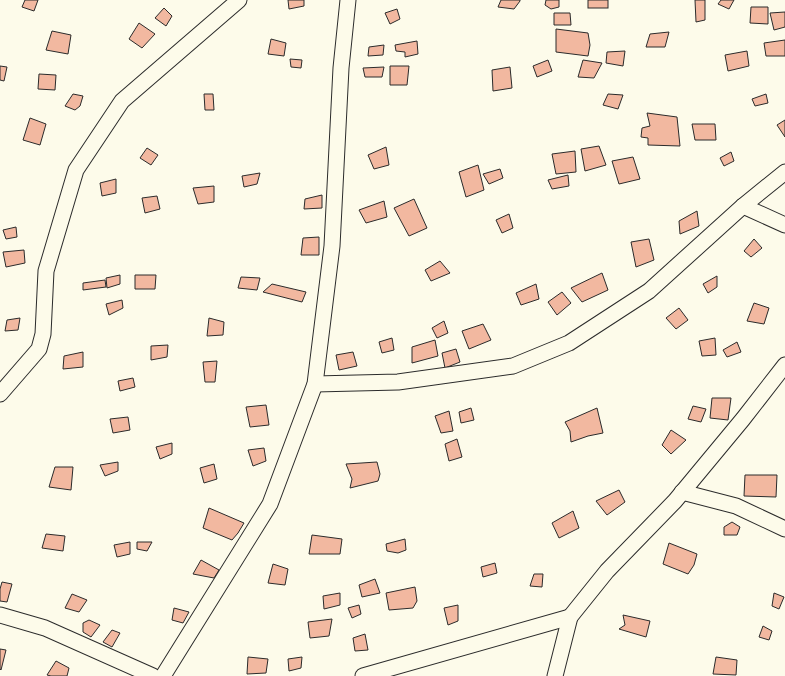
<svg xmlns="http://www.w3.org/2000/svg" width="785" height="676" font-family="Jost,sans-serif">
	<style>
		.building { fill: #f2b8a0; stroke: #2b2b2b }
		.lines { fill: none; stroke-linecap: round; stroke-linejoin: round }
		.minor-casing { stroke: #2b2b2b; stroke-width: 17 }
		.minor { stroke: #fdfbea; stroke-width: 15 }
	</style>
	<rect width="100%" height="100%" fill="#fdfbea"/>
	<g class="building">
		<polygon points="25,0 38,0 34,11 22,7"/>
		<polygon points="288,0 304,0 304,6 289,9"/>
		<polygon points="501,0 520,0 520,1 514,9 498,7"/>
		<polygon points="546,0 559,0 559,7 551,9 545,5"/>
		<rect x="588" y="0" width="20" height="8"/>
		<polygon points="695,0 705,0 705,20 696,22"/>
		<polygon points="721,0 734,0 729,9 718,4"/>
		<polygon points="751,7 768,7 768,24 750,23"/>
		<polygon points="164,8 172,16 166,26 155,18"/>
		<polygon points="397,9 400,19 390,24 385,13"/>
		<polygon points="785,12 785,27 774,30 770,13"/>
		<polygon points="554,13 570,13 571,25 554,25"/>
		<polygon points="139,23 155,34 142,48 129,39"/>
		<polygon points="556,29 588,33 590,45 588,56 556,52"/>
		<polygon points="52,31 71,35 68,54 46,50"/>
		<polygon points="669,32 665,47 646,47 650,34"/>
		<polygon points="271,39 286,43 284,56 268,54"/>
		<polygon points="785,40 785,56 766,56 764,43"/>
		<polygon points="417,41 418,54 405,57 405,52 396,51 395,45"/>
		<polygon points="384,45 383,55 368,56 369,47"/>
		<polygon points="625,51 623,66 606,63 607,52"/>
		<polygon points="747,51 749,66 728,71 725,55"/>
		<polygon points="290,59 302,60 301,68 291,67"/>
		<polygon points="548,60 552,71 537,77 533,66"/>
		<polygon points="583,60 602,63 594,78 578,77"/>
		<polygon points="0,66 7,67 4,81 0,80"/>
		<polygon points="390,66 409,66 407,85 390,85"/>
		<polygon points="384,67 382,77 365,77 363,68"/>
		<polygon points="510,67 512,88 493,91 492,70"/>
		<polygon points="39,74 56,75 55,90 38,89"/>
		<polygon points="73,94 83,96 80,106 75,110 65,106"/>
		<polygon points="204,94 213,94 214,110 205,110"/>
		<polygon points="608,94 623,95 618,109 603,105"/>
		<polygon points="766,94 768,103 755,106 752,99"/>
		<polygon points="647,113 677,117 680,146 648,145 648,138 641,137 642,128 650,126"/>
		<polygon points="30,118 46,124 40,145 23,140"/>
		<polygon points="785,120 785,137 777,125"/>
		<polygon points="692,124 715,124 716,140 695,140"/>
		<polygon points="599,146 606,165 585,171 581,149"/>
		<polygon points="386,147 389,165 374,169 368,155"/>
		<polygon points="147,148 158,155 151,165 140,158"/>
		<polygon points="575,151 576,172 556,174 552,154"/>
		<polygon points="731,152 734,161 724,166 720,158"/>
		<polygon points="633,157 640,179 619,184 612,161"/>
		<polygon points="478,165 484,190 466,197 459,172"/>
		<polygon points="500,169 503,178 489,184 483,174"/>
		<polygon points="260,173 257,184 244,187 242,176"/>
		<polygon points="568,175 569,186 552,189 548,180"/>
		<polygon points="116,179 116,193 102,196 100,183"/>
		<polygon points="214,186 214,202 198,204 193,188"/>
		<polygon points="322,195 322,208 304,209 305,199"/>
		<polygon points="157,196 160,209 145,213 142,198"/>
		<polygon points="414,199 427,228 409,236 394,208"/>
		<polygon points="384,201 387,217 366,223 359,210"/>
		<polygon points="697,211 699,226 680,234 679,221"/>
		<polygon points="509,214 513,228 502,233 496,220"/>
		<polygon points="16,227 17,237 6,239 3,230"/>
		<polygon points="319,237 319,255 301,255 303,238"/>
		<polygon points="649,239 654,260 636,267 631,242"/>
		<polygon points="754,239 762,248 751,257 744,251"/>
		<polygon points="24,250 25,263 6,267 3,252"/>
		<polygon points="440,261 450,273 431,281 425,270"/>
		<polygon points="602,273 608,290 582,302 571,288"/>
		<polygon points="120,275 120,284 107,288 106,278"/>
		<polygon points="135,275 156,275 155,289 135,289"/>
		<polygon points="717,276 717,287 708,293 703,284"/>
		<polygon points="241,277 260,278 257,290 238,288"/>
		<polygon points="105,280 106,287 83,290 83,283"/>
		<polygon points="272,284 306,292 302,302 263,292"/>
		<polygon points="536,284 539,299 521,305 516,293"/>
		<polygon points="562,292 571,303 557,315 548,302"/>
		<polygon points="122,300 123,308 109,315 106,304"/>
		<polygon points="754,303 769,308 764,324 747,321"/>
		<polygon points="679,308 688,320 676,329 666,318"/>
		<polygon points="20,318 18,330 5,331 7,320"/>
		<polygon points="209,318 224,322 223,335 207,336"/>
		<polygon points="444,321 448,333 437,338 432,328"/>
		<polygon points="483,324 491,340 469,349 462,331"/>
		<polygon points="392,338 394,350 382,353 379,342"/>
		<polygon points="715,338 716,355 702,356 699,341"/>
		<polygon points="435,340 438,356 412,363 412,347"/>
		<polygon points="737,342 741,352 727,357 723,350"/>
		<polygon points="168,345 167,357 151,360 151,346"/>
		<polygon points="456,349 460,362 445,368 442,353"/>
		<polygon points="83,352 83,367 63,369 64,356"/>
		<polygon points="353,352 357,366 339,370 336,355"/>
		<polygon points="217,361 215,382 205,382 203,362"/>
		<polygon points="133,378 135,387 120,391 118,381"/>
		<polygon points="712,398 731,398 728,420 710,418"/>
		<polygon points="266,405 269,425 250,427 246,407"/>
		<polygon points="693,406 706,409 701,422 688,419"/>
		<polygon points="471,408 474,420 461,423 459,412"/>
		<polygon points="597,408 603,433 588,436 571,442 570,431 565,422"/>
		<polygon points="449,411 453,431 441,433 435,416"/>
		<polygon points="128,417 130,430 113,433 110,419"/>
		<polygon points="671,430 686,440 671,454 662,445"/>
		<polygon points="457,439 462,457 449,461 445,444"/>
		<polygon points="172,443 172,454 160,459 156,447"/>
		<polygon points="264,448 266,461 253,466 248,450"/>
		<polygon points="118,462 118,471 105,476 100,465"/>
		<polygon points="377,462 380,474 378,481 350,488 352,479 346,464"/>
		<polygon points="214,464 217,479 204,483 200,468"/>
		<polygon points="55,467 73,467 71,490 49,487"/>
		<polygon points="745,475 777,475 776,497 744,496"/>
		<polygon points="619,490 625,502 607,515 596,501"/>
		<polygon points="209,508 244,523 238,533 232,540 203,528"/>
		<polygon points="573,511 579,528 559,538 552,523"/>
		<polygon points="732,522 740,527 737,535 724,535 724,527"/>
		<polygon points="46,534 65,536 63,551 42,548"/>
		<polygon points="312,535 342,539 340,554 309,554"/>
		<polygon points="405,539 406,550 398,553 387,551 386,544"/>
		<polygon points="130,542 130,554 117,557 114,545"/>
		<polygon points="137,542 152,542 147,551 137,549"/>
		<polygon points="669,543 697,554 694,565 688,574 663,564"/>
		<polygon points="201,560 219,570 214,578 193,574"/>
		<polygon points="495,563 497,573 483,577 481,567"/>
		<polygon points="273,564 288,569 285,585 268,583"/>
		<polygon points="534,574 543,574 542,587 530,586"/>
		<polygon points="375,579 380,593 362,597 359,585"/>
		<polygon points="2,582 12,584 7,602 0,601 0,589"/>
		<polygon points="415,587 417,601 413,608 389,610 386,593"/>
		<polygon points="340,593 340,605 324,609 323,596"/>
		<polygon points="774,593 784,597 779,609 772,606"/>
		<polygon points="72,594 87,600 79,612 65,608"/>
		<polygon points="359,605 361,614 352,618 348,608"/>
		<polygon points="458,605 458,621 448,625 444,608"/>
		<polygon points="174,608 189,612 183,623 172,620"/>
		<polygon points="623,615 650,621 646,637 619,629 625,625"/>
		<polygon points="332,619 329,636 310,638 308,622"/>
		<polygon points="89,620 100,625 91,637 83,632 83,623"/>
		<polygon points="763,626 772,631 769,640 759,637"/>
		<polygon points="112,630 120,633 112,647 103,642"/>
		<polygon points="365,634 368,650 355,651 353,638"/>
		<polygon points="0,649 6,650 1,670 0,669"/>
		<polygon points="248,657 268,659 266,673 247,674"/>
		<polygon points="302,657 301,668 289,671 288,659"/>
		<polygon points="716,657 737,660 736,675 713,674"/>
		<polygon points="56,661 69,668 67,676 51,676 47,675"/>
	</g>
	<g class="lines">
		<defs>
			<g id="minor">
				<polyline points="743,206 785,225"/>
				<polyline points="315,384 398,382 513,366 569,343 649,291 743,206 785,172"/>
				<polyline points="0,394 39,349 43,334 46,271 76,170 122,101 239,0"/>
				<polyline points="682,492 736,506 785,529"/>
				<polyline points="0,615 45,628 153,676"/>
				<polyline points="163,676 270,504 315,384 332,246 341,68 348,0"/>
				<polyline points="363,676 570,617"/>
				<polyline points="555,676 570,617 607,571 675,501 743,419 785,365"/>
			</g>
		</defs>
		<use href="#minor" class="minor-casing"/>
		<use href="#minor" class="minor"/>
	</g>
</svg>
